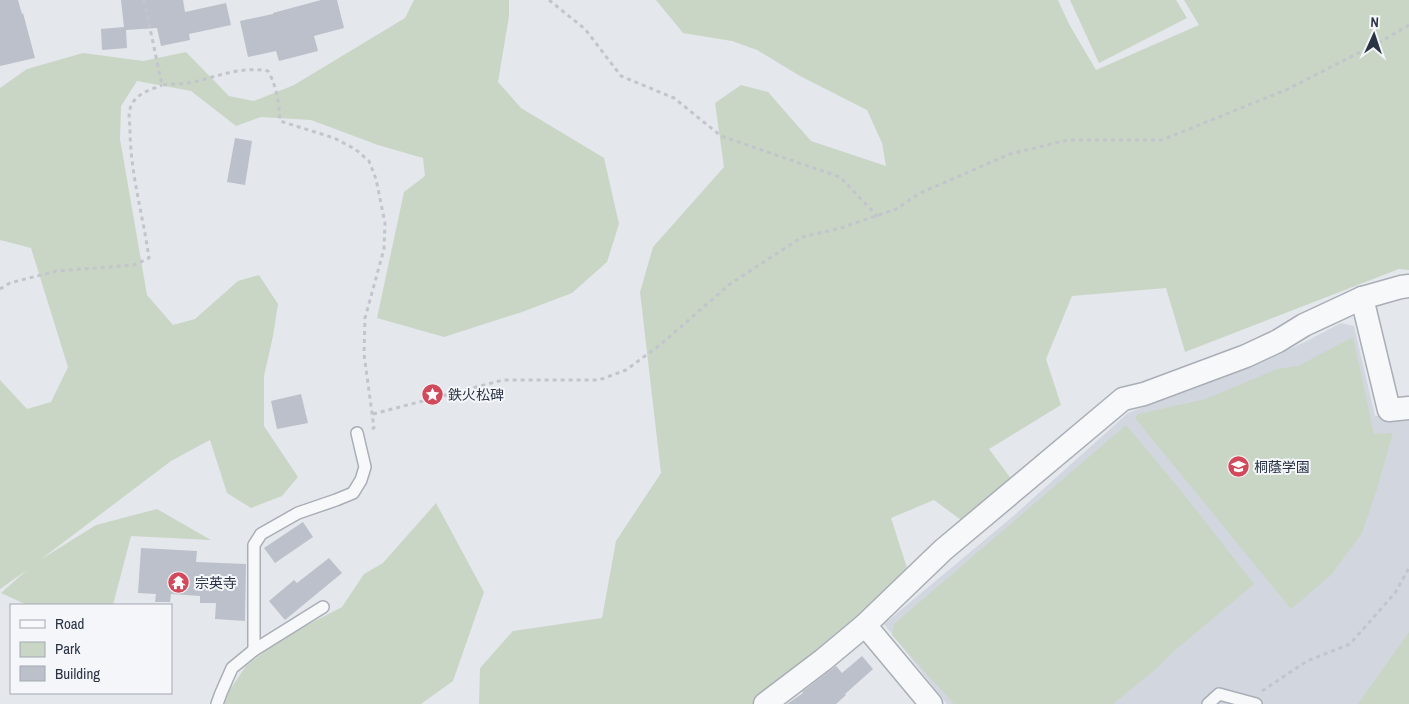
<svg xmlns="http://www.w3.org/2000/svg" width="1409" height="704" font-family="'Archivo Narrow','Noto Sans JP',sans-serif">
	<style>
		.built { fill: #d2d6de }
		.green { fill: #c9d6c5 }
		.building { fill: #bbc0ca }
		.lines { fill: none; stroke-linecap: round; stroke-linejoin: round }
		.lane-casing { stroke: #a9aeb7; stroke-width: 14 }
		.street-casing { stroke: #a9aeb7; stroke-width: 25 }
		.path { stroke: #c2c5cb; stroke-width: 3; stroke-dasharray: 4 4; stroke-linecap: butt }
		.lane { stroke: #f7f8fa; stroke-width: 11 }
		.street { stroke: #f7f8fa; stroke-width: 22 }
		.labels { text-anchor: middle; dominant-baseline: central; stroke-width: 4; stroke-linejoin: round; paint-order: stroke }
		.poi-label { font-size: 14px; fill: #2b3445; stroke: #f4f6f9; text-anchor: start }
	</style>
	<rect width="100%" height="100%" fill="#e4e7ec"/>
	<polygon class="built" points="1341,323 1354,326 1375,416 1409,415 1409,704 947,704 884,624 1011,518 1128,413 1268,359 1305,342"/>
	<g class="green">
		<polygon points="414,0 509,0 509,16 498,82 521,108 604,158 619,224 607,262 572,293 522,312 444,337 377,318 404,192 425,176 423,158 378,145 311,120 261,117 236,126 191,91 137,81 121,106 120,139 147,295 173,325 195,319 238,281 259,275 278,304 273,336 264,376 264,426 298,477 282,496 251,508 227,493 210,440 171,461 40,560 96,525 157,509 211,540 131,536 113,605 27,605 1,593 27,570 0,589 0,380 27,409 51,402 68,367 31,248 0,240 0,88 27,69 83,53 143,61 186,52 229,96 254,101 294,85 405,18"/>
		<polygon points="656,0 1058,0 1069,24 1096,70 1199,25 1184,0 1409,0 1409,270 1399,269 1185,352 1166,288 1072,296 1046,359 1061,405 989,449 1015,484 965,523 934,500 891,518 908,571 776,704 479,704 480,668 513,631 602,618 616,541 661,473 640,292 653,247 724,167 715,103 741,85 768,92 811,141 886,166 882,143 867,110 800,76 757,50 732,41 683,33"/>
		<polygon points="1070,0 1176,0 1187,18 1099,63"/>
		<polygon points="1353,337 1374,434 1393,433 1376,492 1362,533 1331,575 1291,609 1135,418 1138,414 1206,399 1277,369 1298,366"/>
		<polygon points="1126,425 1182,492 1254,584 1174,651 1157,668 1113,704 954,704 892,635 894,624"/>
		<polygon points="436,503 484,592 453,681 421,704 224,704 229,691 246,666 280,639 342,607 364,574 383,563"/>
		<polygon points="1409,632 1409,704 1358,704"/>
	</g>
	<g class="building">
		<polygon points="0,0 18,0 22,14 23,13 35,58 0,66"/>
		<polygon points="121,0 183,0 185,12 226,3 231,25 189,34 190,40 161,46 157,28 126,30 127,48 102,50 101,29 124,27"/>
		<polygon points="321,0 337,0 344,28 314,36 318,51 279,61 276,51 248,57 240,21 273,14 273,13"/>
		<polygon points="235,138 252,141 245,185 227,182"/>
		<polygon points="301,394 308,423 277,429 271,401"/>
		<polygon points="303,522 313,537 275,563 264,548"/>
		<polygon points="141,548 197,551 196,562 246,564 245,621 215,619 216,603 200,603 200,596 171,594 170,602 155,602 156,594 138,593"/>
		<polygon points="329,558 342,573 285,620 269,601 294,580 297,583"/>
		<polygon points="862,656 873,669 845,694 846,695 836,704 787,704 803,693 802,692 836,666 842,673"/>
	</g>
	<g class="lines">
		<defs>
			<g id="lane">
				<polyline points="254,650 254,545 261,534 298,513 336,500 353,493 361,480 365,467 357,433"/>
				<polyline points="217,704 221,693 232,668 254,650 323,607"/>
				<polyline points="1208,704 1219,694 1256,704"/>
			</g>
			<g id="street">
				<polyline points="1362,298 1389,410 1409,408"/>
				<polyline points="865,625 931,704"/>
				<polyline points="765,704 823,660 865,625 943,550 1123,399 1144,394 1246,356 1278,341 1304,325 1362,298 1401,287 1409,286"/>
			</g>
		</defs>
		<use href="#lane" class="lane-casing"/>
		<use href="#street" class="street-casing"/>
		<g class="path">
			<path d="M 144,0 L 162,85 C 173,84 184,84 194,82 C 218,76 243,66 268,71 C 277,87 279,103 280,121 L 334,138 L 355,149 L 369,161 L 376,179 L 385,223 L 384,249 L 365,318 L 364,354 L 374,428 L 370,429"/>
			<polyline points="549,0 585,29 621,76 674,98 721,136 840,177 879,218"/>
			<path d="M 0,289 L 10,283 L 56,271 L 134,265 L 149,258 C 143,215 130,172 130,129 C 130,123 128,115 130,109 C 134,94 150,90 162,85"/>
			<polyline points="373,414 503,380 599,380 626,370 660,345 730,284 802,237 841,228 896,209 920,193 1010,154 1068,140 1162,140 1288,89 1380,42 1409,25"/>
			<polyline points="1262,691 1307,661 1350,644 1395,593 1409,568"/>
		</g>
		<use href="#lane" class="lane"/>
		<use href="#street" class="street"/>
	</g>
	<defs>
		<symbol id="sight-disc" viewBox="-11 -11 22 22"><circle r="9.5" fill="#d1495b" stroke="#f4f6f9"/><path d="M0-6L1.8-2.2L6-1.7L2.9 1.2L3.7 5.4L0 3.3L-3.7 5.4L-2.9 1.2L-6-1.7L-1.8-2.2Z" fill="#fff"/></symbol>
		<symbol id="school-disc" viewBox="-11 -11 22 22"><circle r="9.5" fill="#d1495b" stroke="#f4f6f9"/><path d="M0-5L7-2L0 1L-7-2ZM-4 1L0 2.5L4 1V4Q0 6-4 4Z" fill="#fff"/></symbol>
		<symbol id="temple-disc" viewBox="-11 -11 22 22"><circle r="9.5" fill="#d1495b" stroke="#f4f6f9"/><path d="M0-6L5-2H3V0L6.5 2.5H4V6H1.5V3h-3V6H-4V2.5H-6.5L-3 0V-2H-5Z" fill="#fff"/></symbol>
	</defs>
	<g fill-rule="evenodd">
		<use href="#sight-disc" x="420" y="382" width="25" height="25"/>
		<use href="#school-disc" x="1226" y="454" width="25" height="25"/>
		<use href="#temple-disc" x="166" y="570" width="25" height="25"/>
	</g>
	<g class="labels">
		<g class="poi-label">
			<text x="448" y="395">鉄火松碑</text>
			<text x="1254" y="467">桐蔭学園</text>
			<text x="195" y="583">宗英寺</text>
		</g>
	</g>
	<rect x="10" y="604" width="162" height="90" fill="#f4f6f9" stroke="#a4a8b1"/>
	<rect x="20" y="620" width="25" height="8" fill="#f7f8fa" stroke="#a4a8b1"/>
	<text x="55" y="629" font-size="15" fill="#2b3445">Road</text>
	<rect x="20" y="642" width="25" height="15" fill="#c9d6c5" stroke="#a4a8b1"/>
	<text x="55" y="654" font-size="15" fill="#2b3445">Park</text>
	<rect x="20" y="666" width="25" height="15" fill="#bbc0ca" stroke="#a4a8b1"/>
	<text x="55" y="679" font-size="15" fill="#2b3445">Building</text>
	<g transform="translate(1374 35) rotate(3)" stroke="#f4f6f9" stroke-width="4" paint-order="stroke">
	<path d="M0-4L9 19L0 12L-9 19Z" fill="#2b3445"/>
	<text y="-8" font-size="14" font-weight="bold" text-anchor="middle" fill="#2b3445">N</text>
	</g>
</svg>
